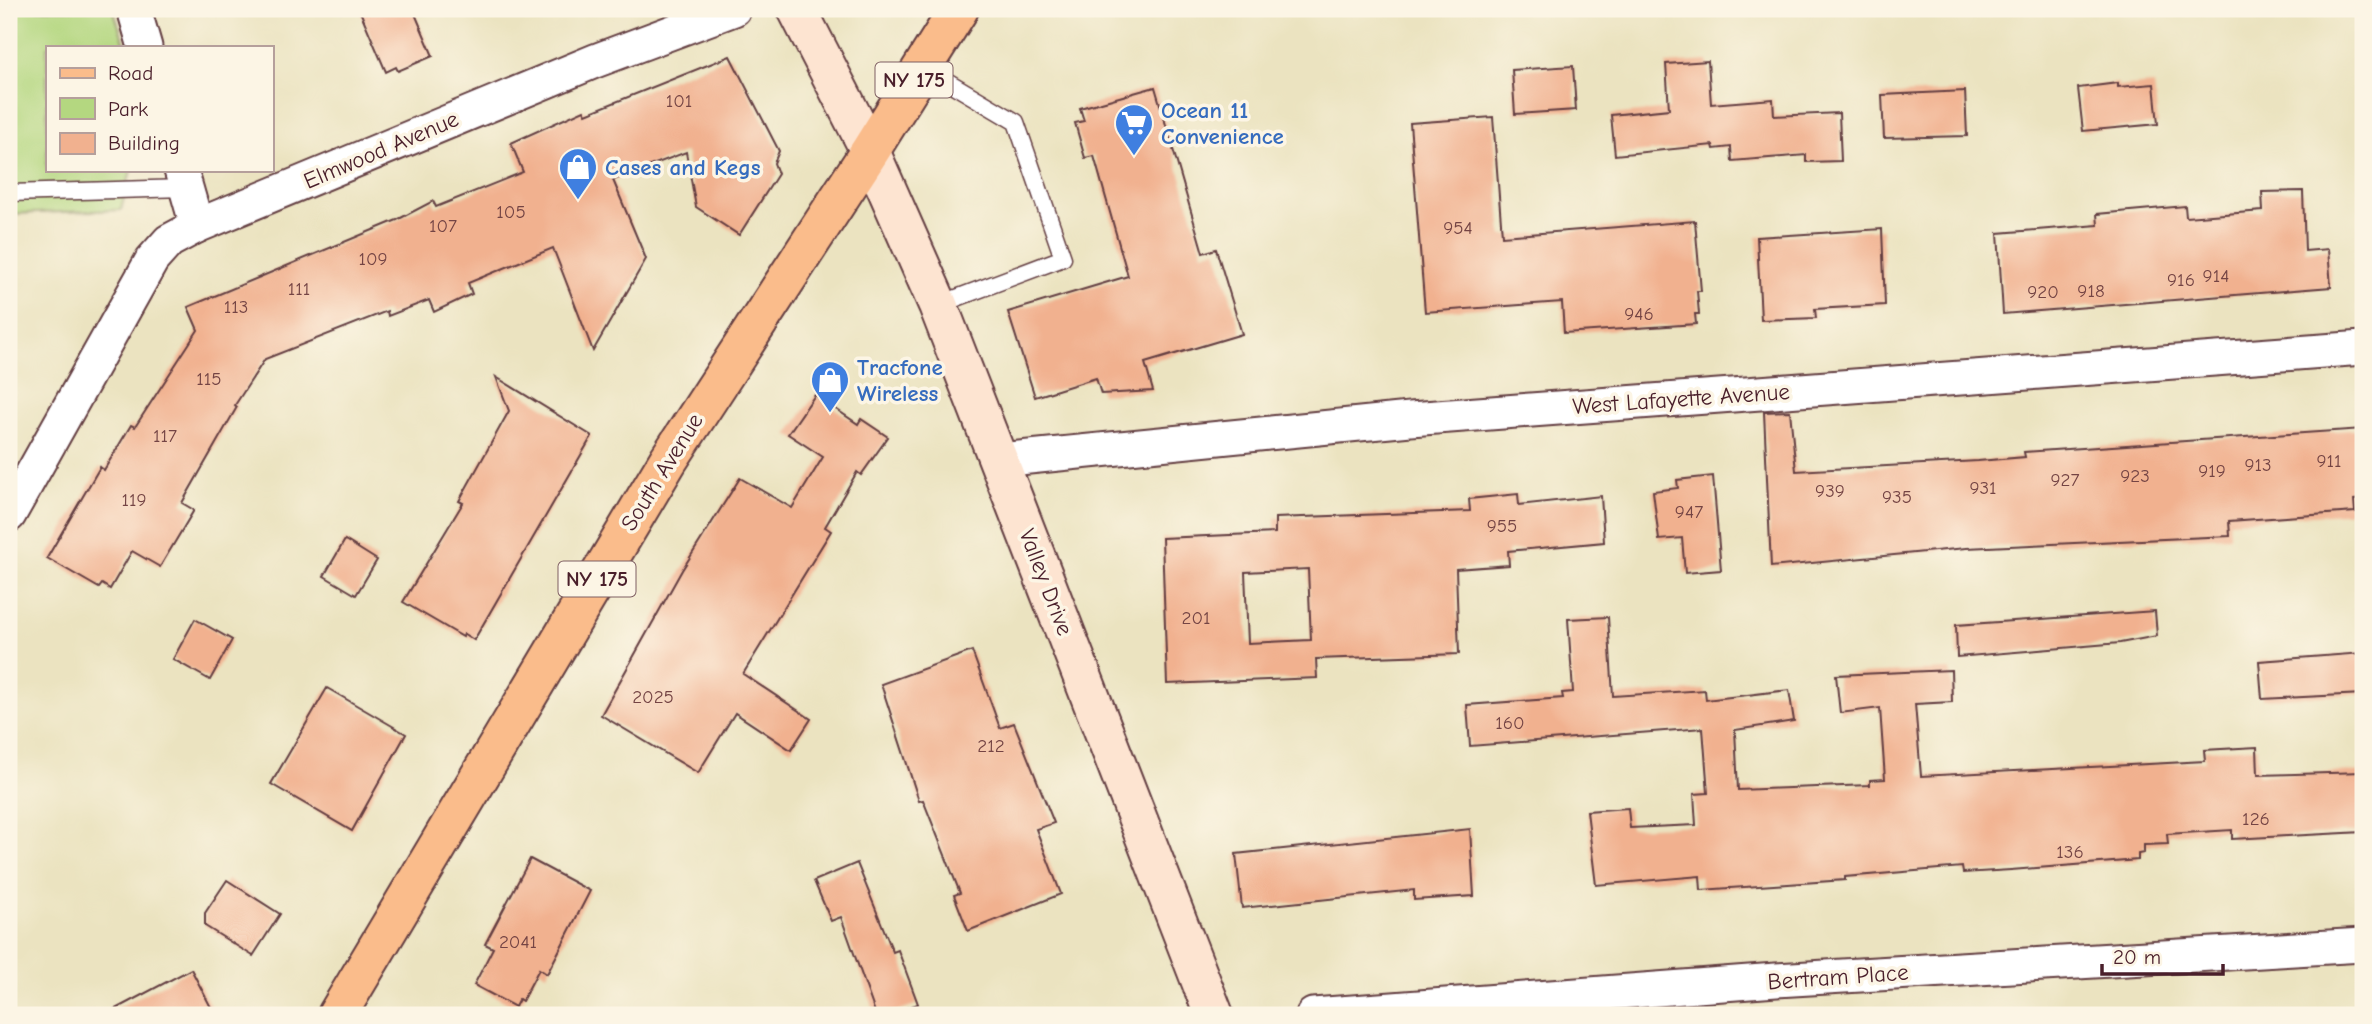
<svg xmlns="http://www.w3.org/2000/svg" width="2372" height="1024" font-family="'Comic Neue',sans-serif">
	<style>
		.green { fill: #b4d780; stroke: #7f7b56; stroke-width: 2 }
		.building { fill: #f1b18f; fill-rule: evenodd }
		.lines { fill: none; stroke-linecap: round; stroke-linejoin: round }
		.lane-casing { stroke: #623c41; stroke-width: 19 }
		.street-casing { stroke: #623c41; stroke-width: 37 }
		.secondary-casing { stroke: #623c41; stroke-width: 42 }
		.primary-casing { stroke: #623c41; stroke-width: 42 }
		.lane { stroke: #fff; stroke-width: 16 }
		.street { stroke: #fff; stroke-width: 33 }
		.secondary { stroke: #fde4d1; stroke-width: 38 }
		.primary { stroke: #fabc8b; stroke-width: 38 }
		.labels { text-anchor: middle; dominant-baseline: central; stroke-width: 7; stroke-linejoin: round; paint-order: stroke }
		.number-label { font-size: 19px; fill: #744444 }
		.shield { fill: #fcf5e5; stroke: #7f5f63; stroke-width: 2 }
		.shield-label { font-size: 21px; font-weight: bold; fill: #4a1f2b }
		.shop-label { font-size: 23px; font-weight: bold; fill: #366cbe; stroke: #fcf5e5; text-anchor: start }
		.street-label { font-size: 23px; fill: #4a1f2b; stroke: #fcf5e5 }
	</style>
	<rect width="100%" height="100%" fill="#fcf5e5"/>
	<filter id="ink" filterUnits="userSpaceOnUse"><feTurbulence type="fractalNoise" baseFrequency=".0143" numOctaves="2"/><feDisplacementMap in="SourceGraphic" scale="14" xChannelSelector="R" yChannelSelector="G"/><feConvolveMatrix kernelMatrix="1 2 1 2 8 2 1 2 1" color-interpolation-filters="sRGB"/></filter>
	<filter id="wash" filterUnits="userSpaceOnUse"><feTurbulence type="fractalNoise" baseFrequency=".00686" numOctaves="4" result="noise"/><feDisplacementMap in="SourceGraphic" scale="28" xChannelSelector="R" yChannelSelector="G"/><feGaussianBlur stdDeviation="1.57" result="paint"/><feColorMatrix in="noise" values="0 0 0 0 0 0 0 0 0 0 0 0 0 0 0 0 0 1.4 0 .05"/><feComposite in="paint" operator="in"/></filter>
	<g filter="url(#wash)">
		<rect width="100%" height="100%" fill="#ebe3c0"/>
		<polygon class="green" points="9,9 113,9 126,47 47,47 47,170 131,170 121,210 9,214"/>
		<g id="blocks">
			<g class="building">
				<polygon points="359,9 413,9 433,56 398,71 396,67 386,72"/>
				<polygon points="730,56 779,151 774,163 778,174 739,235 696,207 686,152 613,180 646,259 593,351 553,248 468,283 472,294 434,312 429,300 388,316 387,311 265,359 235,405 237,407 182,503 194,510 160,567 132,551 110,589 102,584 99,588 47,558 100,467 104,470 131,425 135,427 198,330 188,307 397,220 433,201 436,207 523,172 511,143 584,110 586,114"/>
				<polygon points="1708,61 1711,104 1773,99 1774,116 1839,113 1841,161 1806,162 1806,155 1732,161 1731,147 1714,149 1713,145 1615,155 1611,115 1669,109 1666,64"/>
				<polygon points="1573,66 1576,110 1515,114 1512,70"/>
				<polygon points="2118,83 2118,87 2154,84 2158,124 2083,131 2078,88"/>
				<polygon points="1155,87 1203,253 1216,249 1242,334 1145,363 1153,391 1101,394 1096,378 1035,397 1008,312 1128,276 1094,156 1085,158 1075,123 1084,121 1080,108"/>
				<polygon points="1965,91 1967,136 1884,138 1882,95"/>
				<polygon points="1493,117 1502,236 1695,221 1701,291 1697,291 1699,314 1695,314 1696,324 1564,333 1562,302 1425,312 1410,123"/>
				<polygon points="2303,191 2305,251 2328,249 2331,287 2003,314 1998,233 2098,225 2097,214 2185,206 2186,217 2263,211 2262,192"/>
				<polygon points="1882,229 1885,305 1815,309 1816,318 1761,320 1757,237"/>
				<polygon points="496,377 592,436 474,640 464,634 463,637 403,602 463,503 459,501 509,411"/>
				<polygon points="815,395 858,424 861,419 888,437 861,475 857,472 825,527 831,531 743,674 811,719 791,750 735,713 698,773 601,715 682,570 740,478 792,508 823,457 788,434"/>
				<polygon points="1790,411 1796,471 1978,461 2025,457 2024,452 2363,429 2363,499 2354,500 2355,512 2229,521 2230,536 1966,548 1771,567 1764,412"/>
				<polygon points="1713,476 1721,570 1685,573 1682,538 1659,540 1653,491 1678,488 1677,480"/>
				<path d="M 1518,494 L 1519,505 L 1601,496 L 1604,542 L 1508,551 L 1509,565 L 1456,569 L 1459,654 L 1316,659 L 1317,678 L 1167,684 L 1162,538 L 1275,533 L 1275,518 L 1470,511 L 1469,499 ZM 1308,569 L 1311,640 L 1248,643 L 1245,572 Z"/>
				<polygon points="345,540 377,560 356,595 324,576"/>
				<polygon points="2155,611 2157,636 2120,643 1957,657 1956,625"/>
				<polygon points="1608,617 1613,696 1705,690 1706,700 1789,690 1794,721 1735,730 1738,790 1870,785 1870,780 1885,779 1880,708 1840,713 1836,675 1951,670 1952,702 1915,704 1921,776 2205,761 2204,750 2257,747 2258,775 2363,772 2363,832 2232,839 2232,830 2167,834 2168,844 2144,845 2144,853 2138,854 2138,860 2011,870 1963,873 1962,867 1845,877 1845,880 1701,890 1700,876 1596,885 1587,811 1628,808 1630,828 1696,825 1694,794 1708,793 1703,728 1470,746 1467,705 1563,698 1562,693 1573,692 1568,619"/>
				<polygon points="195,619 232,640 210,680 173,659"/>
				<polygon points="972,651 1000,728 1014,723 1054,823 1036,829 1061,894 968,931 954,895 960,893 923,800 919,801 881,684"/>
				<polygon points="2363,653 2363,694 2262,699 2259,661"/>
				<polygon points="327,688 406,734 352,831 271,784"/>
				<polygon points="1470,829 1474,896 1414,900 1414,890 1242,908 1236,854"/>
				<polygon points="530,859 590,891 547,974 539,969 522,1001 519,999 515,1007 474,985 493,948 485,944"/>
				<polygon points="857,863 893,952 898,950 918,1004 886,1015 876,1015 841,917 831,921 814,881"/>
				<polygon points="227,880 280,914 253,956 205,926 205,913"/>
				<polygon points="191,969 215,1015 104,1015"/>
			</g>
		</g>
	</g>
	<g filter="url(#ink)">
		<use href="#blocks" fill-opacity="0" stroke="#623c41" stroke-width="2"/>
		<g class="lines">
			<defs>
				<g id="lane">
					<polyline points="923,67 1016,122 1063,258 938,305"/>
					<polyline points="9,193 186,188"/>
				</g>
				<g id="street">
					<polyline points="134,9 145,47"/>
					<polyline points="181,170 197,226"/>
					<polyline points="999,460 1410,419 2363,348"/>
					<polyline points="9,515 152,260 169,241 197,226 595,61 734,9"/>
					<polyline points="1313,1015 1776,980 2363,945"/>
				</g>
				<polyline id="secondary" points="797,9 870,151 938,305 1214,1015"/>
				<polyline id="primary" points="337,1015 669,459 870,151 959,9"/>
			</defs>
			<use href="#lane" class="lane-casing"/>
			<use href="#street" class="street-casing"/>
			<use href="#secondary" class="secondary-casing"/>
			<use href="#primary" class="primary-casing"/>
			<use href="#lane" class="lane"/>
			<use href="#street" class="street"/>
			<use href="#secondary" class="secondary"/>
			<use href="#primary" class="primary"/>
		</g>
	</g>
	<defs>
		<symbol id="supermarket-pin" viewBox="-11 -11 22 30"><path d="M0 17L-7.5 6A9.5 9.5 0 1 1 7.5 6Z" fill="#3f7fe0" stroke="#fcf5e5"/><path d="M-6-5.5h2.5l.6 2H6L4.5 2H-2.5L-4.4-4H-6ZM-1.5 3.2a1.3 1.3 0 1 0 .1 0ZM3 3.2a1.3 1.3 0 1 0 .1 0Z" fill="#fff"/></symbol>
		<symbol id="shop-pin" viewBox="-11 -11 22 30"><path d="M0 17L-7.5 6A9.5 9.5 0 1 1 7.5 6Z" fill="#3f7fe0" stroke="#fcf5e5"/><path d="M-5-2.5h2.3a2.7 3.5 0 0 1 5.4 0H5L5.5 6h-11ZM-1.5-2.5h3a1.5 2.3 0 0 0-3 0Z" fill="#fff"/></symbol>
	</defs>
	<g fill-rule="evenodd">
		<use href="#supermarket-pin" x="1112" y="101" width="44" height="60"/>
		<use href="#shop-pin" x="556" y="145" width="44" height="60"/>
		<use href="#shop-pin" x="808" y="358" width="44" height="60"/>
	</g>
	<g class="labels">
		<g class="number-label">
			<text x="679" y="101">101</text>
			<text x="511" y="212">105</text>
			<text x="443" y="226">107</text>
			<text x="1458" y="228">954</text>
			<text x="373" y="259">109</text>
			<text x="2216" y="276">914</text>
			<text x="2181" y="280">916</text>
			<text x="299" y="289">111</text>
			<text x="2091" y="291">918</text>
			<text x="2043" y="292">920</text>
			<text x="236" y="307">113</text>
			<text x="1639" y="314">946</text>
			<text x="209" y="379">115</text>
			<text x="165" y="436">117</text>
			<text x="2329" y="461">911</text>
			<text x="2258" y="465">913</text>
			<text x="2212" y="471">919</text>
			<text x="2135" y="476">923</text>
			<text x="2065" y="480">927</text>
			<text x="1983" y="488">931</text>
			<text x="1830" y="491">939</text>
			<text x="1897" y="497">935</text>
			<text x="134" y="500">119</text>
			<text x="1689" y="512">947</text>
			<text x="1502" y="526">955</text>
			<text x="1196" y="618">201</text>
			<text x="653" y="697">2025</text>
			<text x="1510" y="723">160</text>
			<text x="991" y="746">212</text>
			<text x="2256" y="819">126</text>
			<text x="2070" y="852">136</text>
			<text x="518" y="942">2041</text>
		</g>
		<g class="shield">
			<rect x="875.5" y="62.5" width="77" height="35" rx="5"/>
			<rect x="558.5" y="561.5" width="77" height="35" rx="5"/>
		</g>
		<g class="shield-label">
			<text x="914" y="80">NY 175</text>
			<text x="597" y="579">NY 175</text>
		</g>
		<g class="shop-label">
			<text x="1161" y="110">Ocean 11<tspan x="1161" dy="26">Convenience</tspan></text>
			<text x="605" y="167">Cases and Kegs</text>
			<text x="857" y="367">Tracfone<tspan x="857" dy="26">Wireless</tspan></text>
		</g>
		<g class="street-label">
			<text transform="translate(381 150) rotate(-23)">Elmwood Avenue</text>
			<text transform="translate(1681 399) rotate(-4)">West Lafayette Avenue</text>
			<text transform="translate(662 472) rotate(-58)">South Avenue</text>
			<text transform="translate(1046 582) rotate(69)">Valley Drive</text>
			<text transform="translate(1838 977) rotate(-4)">Bertram Place</text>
		</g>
	</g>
	<rect width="2372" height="1024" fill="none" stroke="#fcf5e5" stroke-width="35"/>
	<rect x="46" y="46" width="228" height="126" fill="#fcf5e5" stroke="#b59f9b" stroke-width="2"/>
	<rect x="60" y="68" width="35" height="10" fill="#fabc8b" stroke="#b59f9b" stroke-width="2"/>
	<text x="108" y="80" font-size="21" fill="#4a1f2b">Road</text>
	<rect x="60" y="98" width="35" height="21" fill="#b4d780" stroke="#b59f9b" stroke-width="2"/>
	<text x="108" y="116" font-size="21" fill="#4a1f2b">Park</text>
	<rect x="60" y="133" width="35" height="21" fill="#f1b18f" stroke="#b59f9b" stroke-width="2"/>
	<text x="108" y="150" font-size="21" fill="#4a1f2b">Building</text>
	<path d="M2102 964v10h121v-10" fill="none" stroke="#4a1f2b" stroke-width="3.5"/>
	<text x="2113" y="964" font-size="21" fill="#4a1f2b" stroke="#fcf5e5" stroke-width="5" paint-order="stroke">20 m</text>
</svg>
